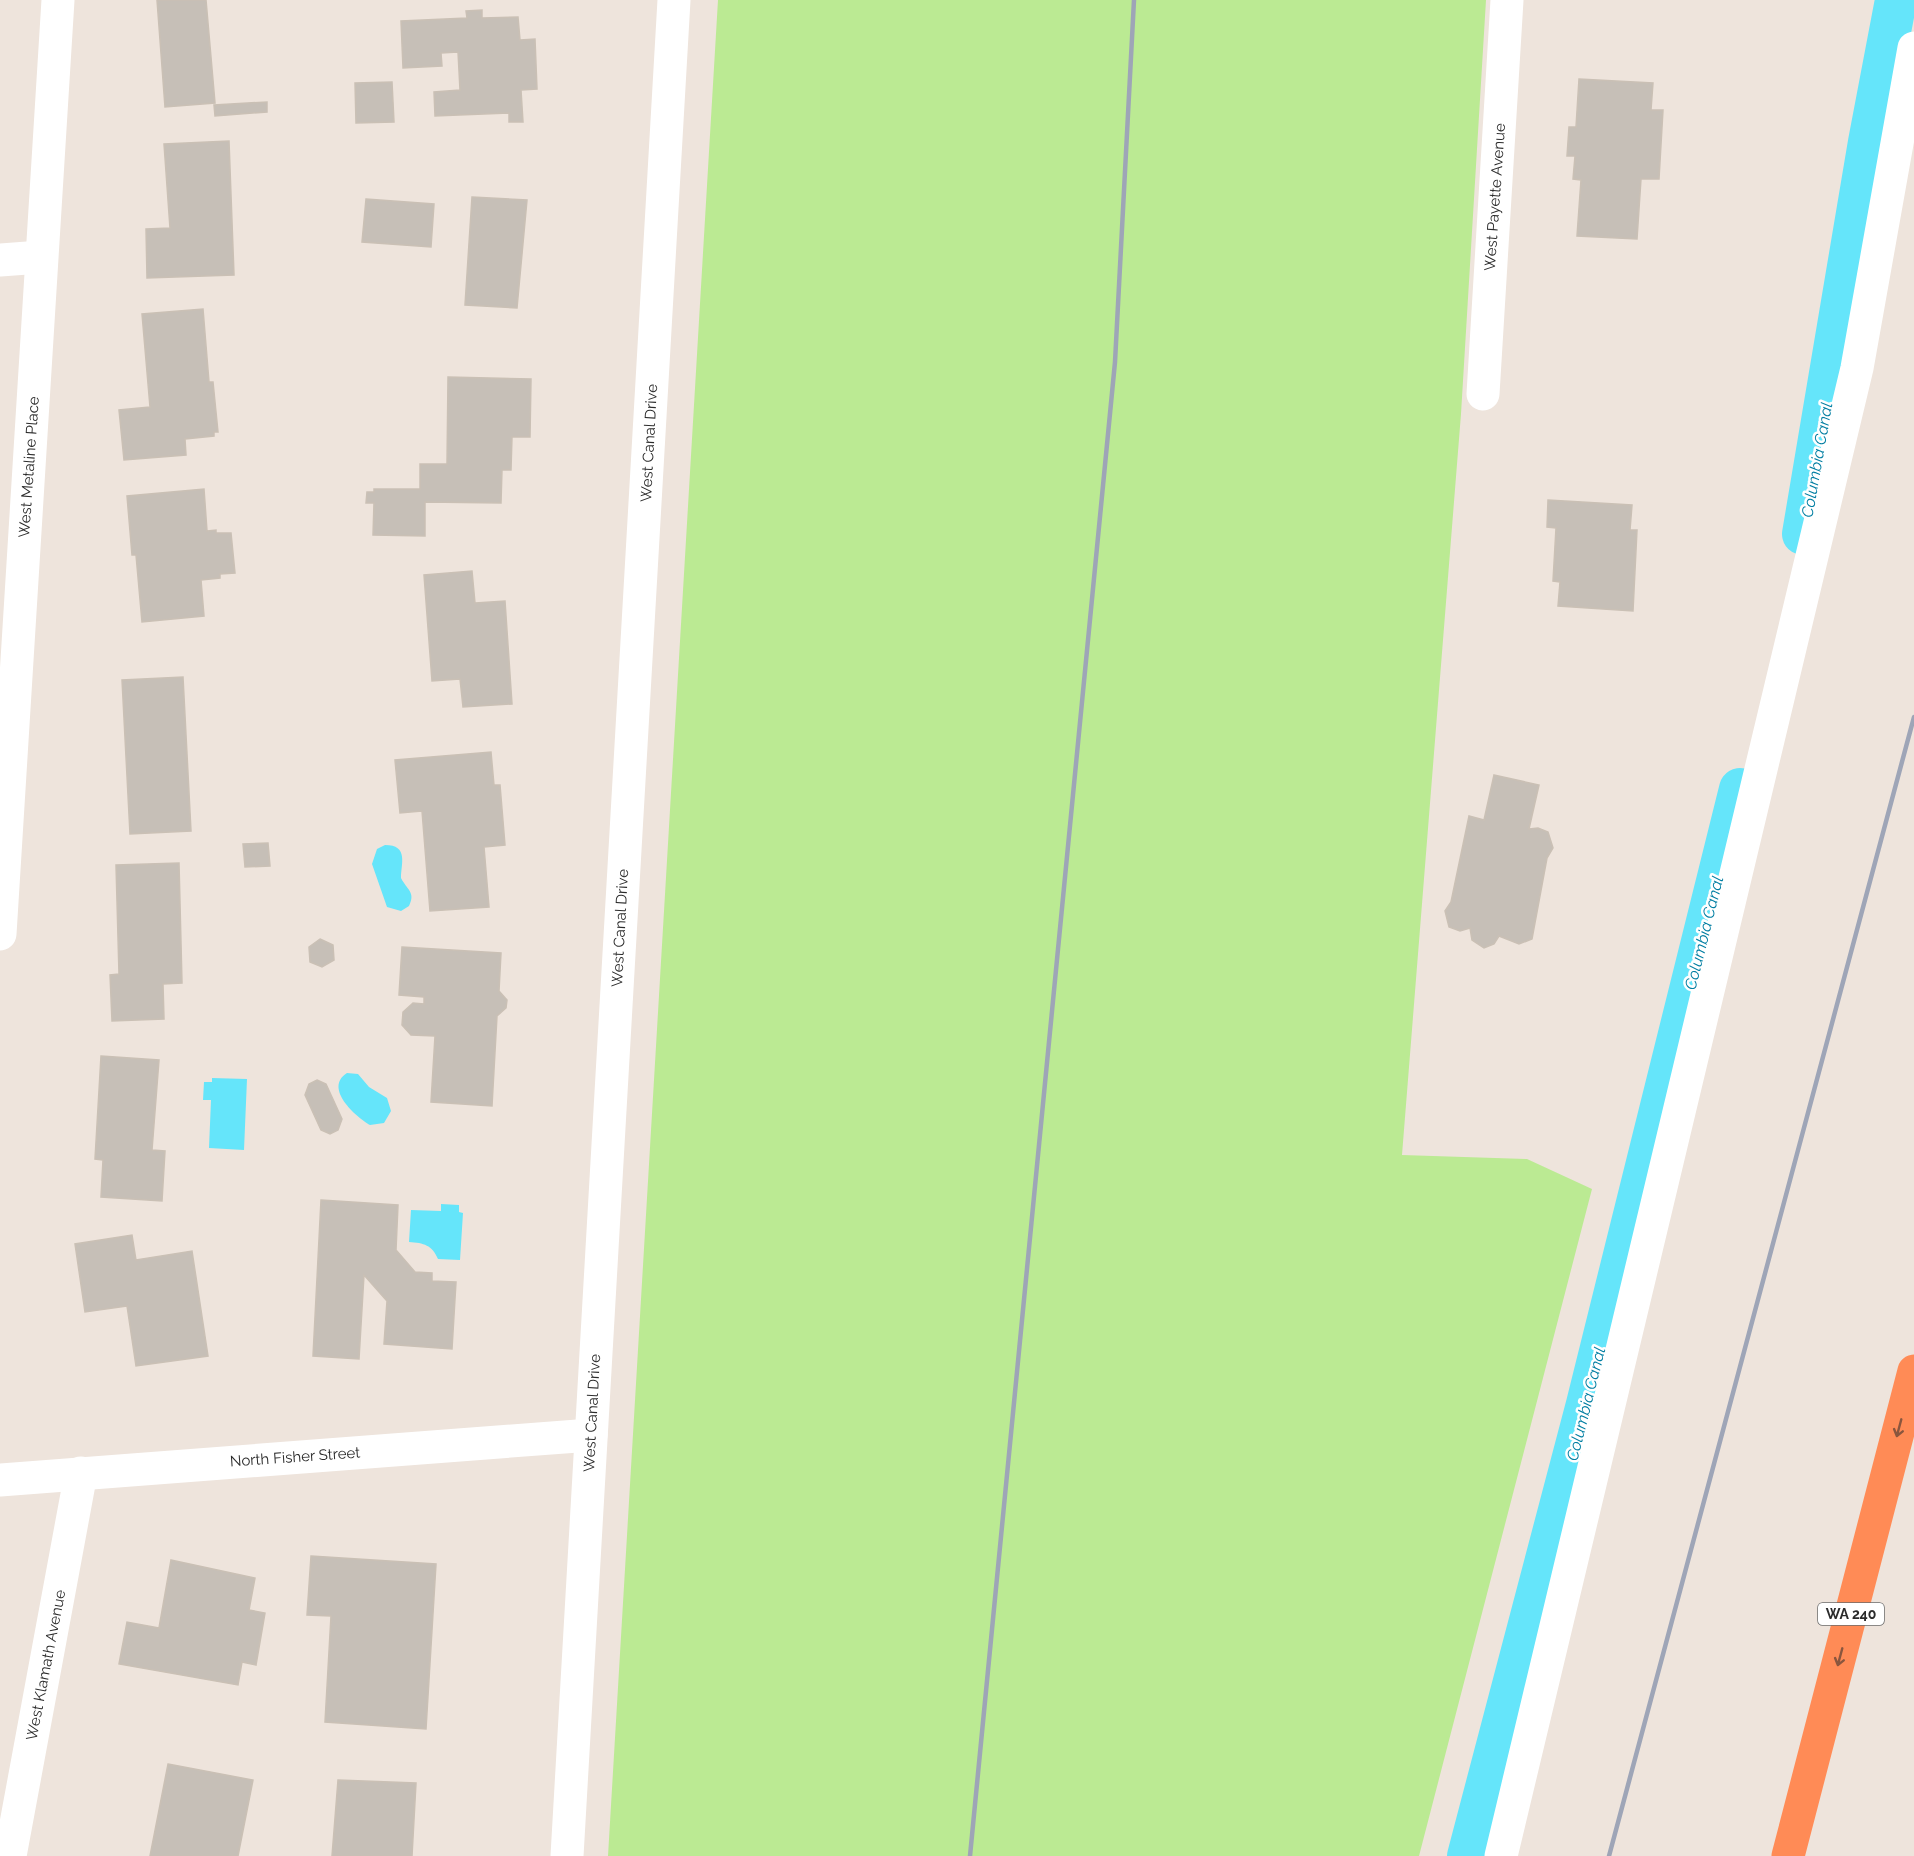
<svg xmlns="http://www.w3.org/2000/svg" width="1914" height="1856" font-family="Raleway,sans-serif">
<rect width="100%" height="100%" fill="#eee4dc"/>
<polygon fill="#bbea93" points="718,0 1486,0 1461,414 1402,1155 1527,1159 1592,1189 1419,1856 608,1856"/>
<g fill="#65e5fa">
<path d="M 385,845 C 409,845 401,864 401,878 C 407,890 416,892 409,906 L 401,911 L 387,907 L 372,864 L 377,849 Z"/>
<path d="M 347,1073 L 358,1074 L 369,1087 L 387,1098 L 391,1111 L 384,1123 L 370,1125 C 356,1117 323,1088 347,1073 Z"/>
<polygon points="212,1078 247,1079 244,1150 209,1148 211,1100 203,1100 204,1082 212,1082"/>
<path d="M 441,1204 L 459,1205 L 459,1212 L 463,1213 L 460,1260 L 438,1259 C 432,1245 424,1243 409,1242 L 411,1210 L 441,1211 Z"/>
</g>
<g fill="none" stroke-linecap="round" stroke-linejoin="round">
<g stroke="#65e5fa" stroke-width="42">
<polyline points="1803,534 1869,142 1896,0"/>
<polyline points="1468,1856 1587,1404 1740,789"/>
</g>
</g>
<g fill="#c6bfb7" stroke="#cac0b5" stroke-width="1.5">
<polygon points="157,0 206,0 215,103 165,107"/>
<polygon points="482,10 482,18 518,17 520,40 535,39 537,89 521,90 523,122 509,122 509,113 435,116 434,92 460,90 458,52 441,53 442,66 403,68 401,21 467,18 466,11"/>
<polygon points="1579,79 1653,83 1651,110 1663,110 1659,179 1641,179 1637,239 1577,236 1581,180 1573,179 1575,156 1567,156 1569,127 1576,127"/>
<polygon points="392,82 394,122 356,123 355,83"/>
<polygon points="267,102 267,112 215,116 214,105"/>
<polygon points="229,141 234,275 147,278 146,229 170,228 164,144"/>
<polygon points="472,197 527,200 517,308 465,305"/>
<polygon points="366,199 434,204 431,247 362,242"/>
<polygon points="203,309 209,382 213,382 218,432 214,432 214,436 185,439 186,455 124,460 119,410 150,407 142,314"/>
<polygon points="448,377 531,379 530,437 512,437 511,470 502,470 501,503 425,502 425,536 373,535 374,503 366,503 367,492 374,492 374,489 420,489 420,464 447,464"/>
<polygon points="204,489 207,531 216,530 216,533 231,533 235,573 220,574 220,578 201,580 204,616 142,622 136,555 132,555 127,496"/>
<polygon points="1548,500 1632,505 1630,530 1637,530 1633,611 1558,606 1560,582 1553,581 1556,528 1547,527"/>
<polygon points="472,571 475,603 505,601 512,704 463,707 460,679 432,681 424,575"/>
<polygon points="183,677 191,831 130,834 122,680"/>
<polygon points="491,752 494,785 500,785 505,845 484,847 489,907 430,911 422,811 400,813 395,760"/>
<polygon points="1494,775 1539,785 1529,829 1538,828 1548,832 1553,848 1547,858 1532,939 1519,944 1499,936 1494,944 1484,948 1472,940 1470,928 1460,931 1449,927 1445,911 1451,902 1469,816 1484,820"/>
<polygon points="268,843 270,866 245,867 243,844"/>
<polygon points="179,863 182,983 163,984 164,1019 112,1021 110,975 119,974 116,865"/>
<polygon points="320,939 333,945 334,960 322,967 310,962 309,947"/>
<polygon points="402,947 501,953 499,991 507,1000 506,1008 497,1016 492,1106 431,1102 435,1036 411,1035 402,1025 403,1012 413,1003 424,1004 424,997 399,995"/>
<polygon points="101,1056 159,1060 152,1150 165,1151 162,1201 101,1197 103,1160 95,1159"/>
<polygon points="317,1080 326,1084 342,1119 338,1130 330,1134 321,1130 305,1095 309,1084"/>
<polygon points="321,1200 398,1205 396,1250 415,1272 432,1273 432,1281 456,1282 452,1349 384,1344 387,1301 364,1275 359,1359 313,1356"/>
<polygon points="132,1235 136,1260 192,1251 208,1356 136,1366 127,1306 85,1312 75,1244"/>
<polygon points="311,1556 436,1564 426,1729 325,1722 331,1616 307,1615"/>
<polygon points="171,1560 255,1578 249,1610 265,1613 256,1665 242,1662 238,1685 119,1664 127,1622 159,1628"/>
<polygon points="168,1764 253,1780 238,1856 150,1856"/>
<polygon points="338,1780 416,1783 412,1856 332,1856"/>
</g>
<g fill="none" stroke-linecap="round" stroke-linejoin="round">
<g stroke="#fff" stroke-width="33">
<polyline points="0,260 41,257"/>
<polyline points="1483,394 1507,0"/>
<polyline points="0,934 58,0"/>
<polyline points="0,1480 591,1435"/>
<polyline points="10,1856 81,1473"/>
<polyline points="567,1856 674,0"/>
<polyline points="1501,1856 1857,368 1914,48"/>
</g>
<polyline stroke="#ff8b56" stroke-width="33" points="1788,1856 1914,1371"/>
<g stroke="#9ea5b7" stroke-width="4.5">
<polyline points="970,1856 1115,362 1134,0"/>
<polyline points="1609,1856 1914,717"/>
</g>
</g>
<defs><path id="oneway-shaft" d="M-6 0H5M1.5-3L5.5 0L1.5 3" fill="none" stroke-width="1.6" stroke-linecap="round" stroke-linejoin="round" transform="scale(1.5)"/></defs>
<g stroke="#8a563e">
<use href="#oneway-shaft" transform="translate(1899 1428) rotate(105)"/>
<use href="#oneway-shaft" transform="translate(1840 1657) rotate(105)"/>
</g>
<g text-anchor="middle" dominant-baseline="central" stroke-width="5" stroke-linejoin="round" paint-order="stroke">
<rect fill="#fff" stroke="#6b6b6b" stroke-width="1.5" x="1818" y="1603" width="66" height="22" rx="4.5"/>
<g font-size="14" font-weight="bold" fill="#2b2b2b">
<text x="1851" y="1614">WA 240</text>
</g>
<g font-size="15" fill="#2b2b2b" stroke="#fff">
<text transform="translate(1495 197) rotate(-86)">West Payette Avenue</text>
<text transform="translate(649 443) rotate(-87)">West Canal Drive</text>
<text transform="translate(29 467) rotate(-86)">West Metaline Place</text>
<text transform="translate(620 928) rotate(-87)">West Canal Drive</text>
<text transform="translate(592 1413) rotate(-87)">West Canal Drive</text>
<text transform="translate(295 1457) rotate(-4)">North Fisher Street</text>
<text transform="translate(46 1665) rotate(-79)">West Klamath Avenue</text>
</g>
<g font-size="16" font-style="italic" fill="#017ea2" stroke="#fff">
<text transform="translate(1817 460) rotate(-80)">Columbia Canal</text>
<text transform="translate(1704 933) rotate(-76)">Columbia Canal</text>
<text transform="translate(1586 1404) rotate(-76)">Columbia Canal</text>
</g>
</g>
</svg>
